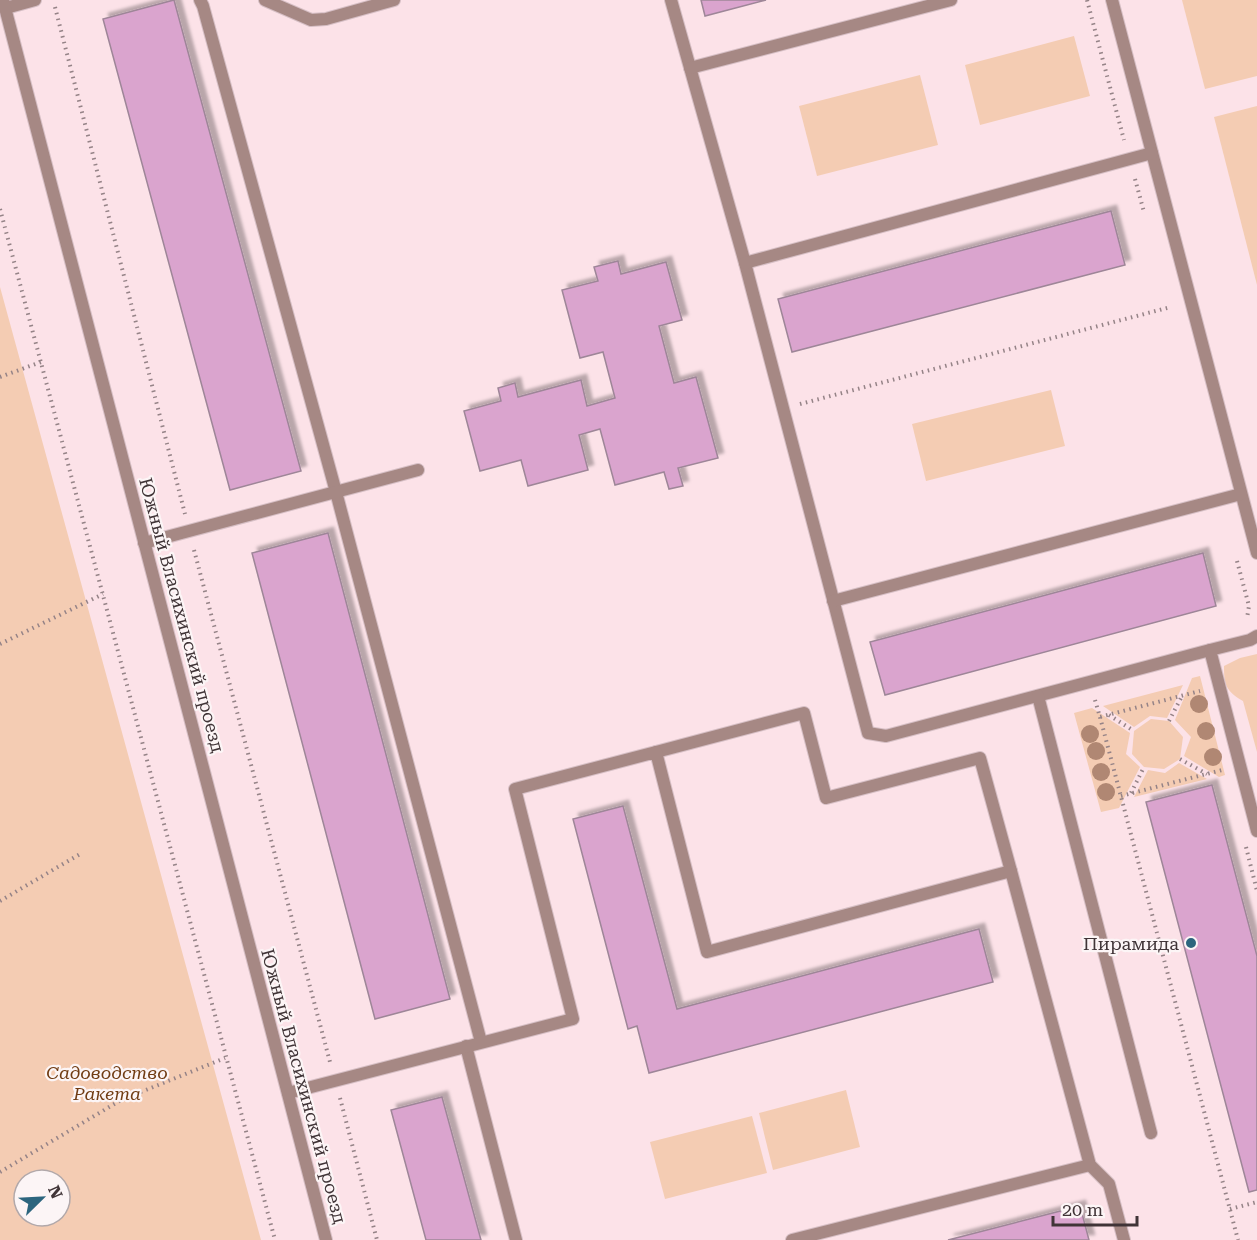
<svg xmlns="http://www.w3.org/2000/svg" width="1257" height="1240" font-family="'Roboto Serif',serif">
<defs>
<filter id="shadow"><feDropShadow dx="5.5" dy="-5.5" stdDeviation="1.5" flood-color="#0004"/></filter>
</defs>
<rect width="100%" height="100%" fill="#fce2e8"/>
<g fill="#f4ccb3" fill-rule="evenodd">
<polygon points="1182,0 1257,0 1257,76 1205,89"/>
<polygon points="1074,36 1090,96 980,125 965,65"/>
<polygon points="920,75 938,145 817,176 799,106"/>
<polygon points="1257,106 1257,285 1214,117"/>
<path d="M 0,287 L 261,1240 L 0,1240 ZM 24,1180 L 60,1180 L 60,1216 L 24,1216 Z"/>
<polygon points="1051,390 1065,446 926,481 912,424"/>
<path d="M 1257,654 L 1257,752 L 1243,701 C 1226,691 1224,685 1224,666 L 1240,658 Z"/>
<polygon points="1200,676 1225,775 1219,777 1184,756 1191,737 1175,720 1192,678"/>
<polygon points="1183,685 1167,718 1150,716 1134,727 1103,706"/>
<polygon points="1092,708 1130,733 1126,754 1140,767 1119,808 1101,812 1074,713"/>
<polygon points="1151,719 1169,721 1183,737 1180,759 1164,769 1144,767 1132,754 1134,731"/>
<polygon points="1179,763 1207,779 1134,797 1148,770 1165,773"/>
<polygon points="846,1090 860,1147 773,1170 759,1113"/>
<polygon points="752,1116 767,1173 665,1199 650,1142"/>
</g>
<g fill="#daa4ce" stroke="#9e8698" stroke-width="1.5" filter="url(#shadow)">
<polygon points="174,0 301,471 230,490 103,19"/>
<polygon points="701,0 766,0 705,16"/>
<polygon points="1111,211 1125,265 792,352 778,299"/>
<polygon points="618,261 621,274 666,262 682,320 659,326 674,383 696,377 718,458 678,468 683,486 669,489 664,472 615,485 600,429 579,435 588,470 528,486 521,460 480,471 464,411 501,401 498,388 515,383 518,397 581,380 587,406 615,398 603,352 580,358 562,290 598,281 594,267"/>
<polygon points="328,533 450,999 375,1019 252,553"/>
<polygon points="1203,553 1216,606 885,695 870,642"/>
<polygon points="1212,785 1257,956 1257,1190 1249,1192 1146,802"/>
<polygon points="623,806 677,1009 979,929 993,982 649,1073 637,1026 628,1029 573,819"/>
<polygon points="442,1097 481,1240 426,1240 391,1110"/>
<polygon points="1080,1206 1089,1240 948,1240"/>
</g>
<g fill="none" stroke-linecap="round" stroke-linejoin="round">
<g stroke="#d6bfc5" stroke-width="14">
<g id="service">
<polyline points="200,0 203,6 336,492 481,1042"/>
<polyline points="265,0 311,20 326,19 394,0"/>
<polyline points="671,0 745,263 868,733 886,736 1210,650"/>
<polyline points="1112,0 1257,553"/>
<polyline points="6,8 35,0"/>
<polyline points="690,68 951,0"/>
<polyline points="745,263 1152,153"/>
<polyline points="144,543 418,470"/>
<polyline points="833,601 1241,494"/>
<polyline points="1257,636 1250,640 1210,650 1257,831"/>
<polyline points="1038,696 1151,1133"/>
<polyline points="656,752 804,713 826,798 980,758 1011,871"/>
<polyline points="466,1046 516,1240"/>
<polyline points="288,1093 573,1019 515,789 656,752 707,952 1011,871 1090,1165 1109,1184 1124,1240"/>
<polyline points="792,1240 1090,1165"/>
</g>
</g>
<g stroke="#d6bfc5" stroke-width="14">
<polyline id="minor" points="3,0 326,1240"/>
</g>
<g stroke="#958387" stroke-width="4" stroke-dasharray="1.5 4.5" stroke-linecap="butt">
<polyline points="1087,0 1124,140"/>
<polyline points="55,7 185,514"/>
<polyline points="1135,179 1144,212"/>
<polyline points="0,209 275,1240"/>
<polyline points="0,377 41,362"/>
<polyline points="800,404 1171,307"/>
<polyline points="194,550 330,1062"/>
<polyline points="1237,561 1249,606 1247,618"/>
<polyline points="0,644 103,594"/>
<polyline points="1095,700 1100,717 1200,691"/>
<polyline points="1109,715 1134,731"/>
<polyline points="1100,717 1238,1240"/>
<polyline points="1169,721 1182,696"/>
<polyline points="1180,759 1207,774"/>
<polyline points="1131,793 1144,767"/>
<polyline points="1121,796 1222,770"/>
<polyline points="1246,847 1257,891"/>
<polyline points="0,901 80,854"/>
<polyline points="340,1098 377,1240"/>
<polyline points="0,1172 121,1100 225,1058"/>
<polyline points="1230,1209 1257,1202"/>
</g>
<use href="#service" stroke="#a68884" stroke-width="12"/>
<use href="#minor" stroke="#a68884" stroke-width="12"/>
</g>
<g fill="#b08773">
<circle cx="1199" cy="704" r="9"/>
<circle cx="1206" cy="731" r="9"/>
<circle cx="1090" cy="734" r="9"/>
<circle cx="1096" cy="751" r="9"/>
<circle cx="1213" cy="757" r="9"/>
<circle cx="1101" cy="772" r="9"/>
<circle cx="1106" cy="792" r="9"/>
</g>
<circle fill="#2c657e" stroke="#fcf5f6" stroke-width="2" cx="1191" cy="943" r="6"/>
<g text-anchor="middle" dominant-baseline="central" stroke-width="4.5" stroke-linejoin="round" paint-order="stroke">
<g font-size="18" fill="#403437" stroke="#fcf5f6">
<text transform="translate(182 615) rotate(75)">Южный Власихинский проезд</text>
<text transform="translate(304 1086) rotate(75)">Южный Власихинский проезд</text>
</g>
<g font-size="18" fill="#403437" stroke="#fcf5f6" text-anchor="end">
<text x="1179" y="943">Пирамида</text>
</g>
<g font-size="18" font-style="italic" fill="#713c13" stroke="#fcf5f6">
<text x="107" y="1072">Садоводство<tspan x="107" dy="21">Ракета</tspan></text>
</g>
</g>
<g transform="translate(42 1198) rotate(66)"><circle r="28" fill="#fcf5f6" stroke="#b1a8aa" stroke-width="1.5"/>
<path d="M0-4.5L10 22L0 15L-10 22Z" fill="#2c657e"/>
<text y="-9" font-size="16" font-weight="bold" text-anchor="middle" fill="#403437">N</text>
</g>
<path d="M1053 1216v9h84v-9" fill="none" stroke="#403437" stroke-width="3"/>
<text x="1062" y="1216" font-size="18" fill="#403437" stroke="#fcf5f6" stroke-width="4.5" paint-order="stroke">20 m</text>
</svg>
